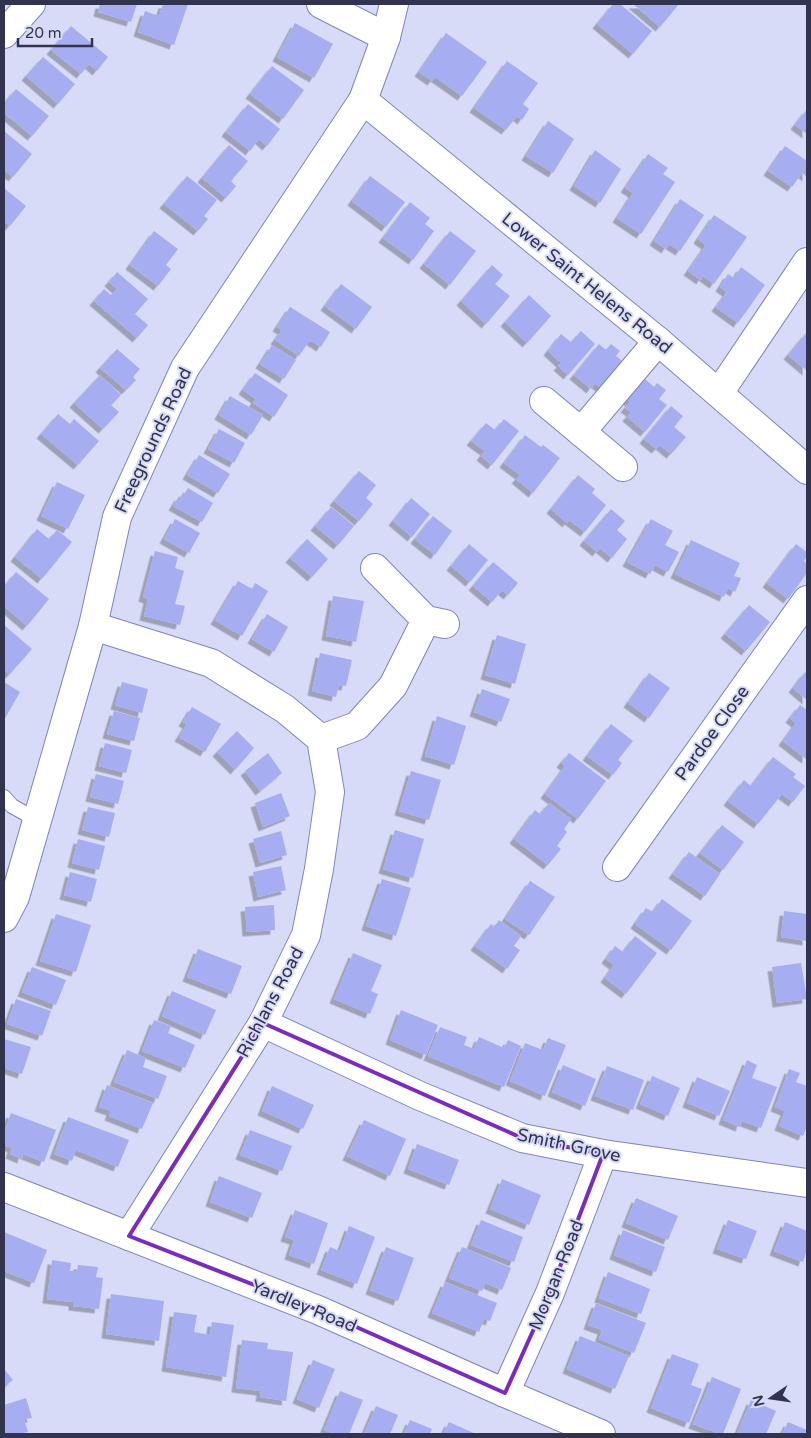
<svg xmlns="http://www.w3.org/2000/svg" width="811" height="1438" font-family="'Varela Round',sans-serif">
<defs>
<filter id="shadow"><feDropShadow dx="-4.5" dy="4.5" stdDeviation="0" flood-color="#0004"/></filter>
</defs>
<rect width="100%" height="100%" fill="#d7dbf7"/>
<g fill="#a6adf0" filter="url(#shadow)">
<polygon points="100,4 137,4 131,22 98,12"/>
<polygon points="163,4 188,4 174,45 138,32 145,11 159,16"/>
<polygon points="613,4 620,4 652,31 633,54 597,24"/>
<polygon points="633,4 679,4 660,27"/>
<polygon points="295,23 333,44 314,78 277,57"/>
<polygon points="71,26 108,57 97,71 89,64 81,74 51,50"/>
<polygon points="446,33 487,62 462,96 435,77 432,81 419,72"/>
<polygon points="43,57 75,84 58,104 26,76"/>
<polygon points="507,61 538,83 523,104 529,109 522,120 517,116 506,130 474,108"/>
<polygon points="272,66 304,90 283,119 250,94"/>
<polygon points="16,89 49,116 32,136 4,113 4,103"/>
<polygon points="248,104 280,129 267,146 259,139 250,151 226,132"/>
<polygon points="807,109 807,134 795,125"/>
<polygon points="548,121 574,139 553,173 526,156"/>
<polygon points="4,131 32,154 13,177 4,170"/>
<polygon points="229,145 248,161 231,181 236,186 226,198 202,178"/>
<polygon points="785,146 807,161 807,177 802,173 792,187 768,171"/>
<polygon points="595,150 621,169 600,203 574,186"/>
<polygon points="648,154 668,168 663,174 675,182 641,234 617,218 633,193 625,188"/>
<polygon points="187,176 217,200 204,216 208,219 198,231 164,204"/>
<polygon points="370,176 405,202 386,227 352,201"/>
<polygon points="4,188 26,206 10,226 4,221"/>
<polygon points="680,199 704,215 680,251 669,244 666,249 654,241"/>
<polygon points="410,202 430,218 425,224 434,231 413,260 383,238"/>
<polygon points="714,215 747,237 714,284 703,276 701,280 688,271 706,245 698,239"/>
<polygon points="154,231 178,249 166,265 171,269 158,286 130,265"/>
<polygon points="450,231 476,251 450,285 424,264"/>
<polygon points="492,265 503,275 495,284 510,296 486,324 461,301"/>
<polygon points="741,267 765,285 738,323 716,307 727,292 720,287 728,274 734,278"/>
<polygon points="117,272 148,299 135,314 148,325 137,338 94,301 104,289 111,295 117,289 109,282"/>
<polygon points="341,284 372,307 356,329 325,306"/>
<polygon points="529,295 551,316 527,343 505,322"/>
<polygon points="290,307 330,332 321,347 310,340 299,356 275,340 282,330 277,327"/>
<polygon points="581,331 595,344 568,375 558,366 561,363 548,351 561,334 571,342"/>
<polygon points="806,333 807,335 807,371 788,355"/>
<polygon points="599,344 606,350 611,344 620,351 616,356 626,364 604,390 595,383 591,389 574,375"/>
<polygon points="272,345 296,360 284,379 260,364"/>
<polygon points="117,349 140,369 133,377 136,380 126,390 100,368"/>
<polygon points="255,373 288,395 274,417 253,403 256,399 243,390"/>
<polygon points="100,375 121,395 111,405 119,412 103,429 74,403"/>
<polygon points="643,377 654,387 657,383 666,390 659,399 667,405 645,432 627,417 631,412 625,408 630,402 626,398"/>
<polygon points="230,396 263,415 251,435 219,415"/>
<polygon points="671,406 683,416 674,427 686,437 671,454 660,445 656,449 644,439"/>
<polygon points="58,414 70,424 74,419 99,441 78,465 41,434"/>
<polygon points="504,419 519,431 492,465 481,456 485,451 471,441 486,423 495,430"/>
<polygon points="219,429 245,443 234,463 208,449"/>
<polygon points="525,435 541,447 543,445 560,458 533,493 516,479 520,475 504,463"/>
<polygon points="199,455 230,474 218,493 187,475"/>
<polygon points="359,471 376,485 366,498 373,504 359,521 334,501"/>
<polygon points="578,475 595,489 592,493 606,505 585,532 569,520 567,523 551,509"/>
<polygon points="57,482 85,495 68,529 41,516"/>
<polygon points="188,488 213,503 202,522 173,506 179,496 182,498"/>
<polygon points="411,498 430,514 412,537 393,521"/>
<polygon points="331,507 354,526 338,545 315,526"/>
<polygon points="611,509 625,521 617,530 627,539 612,558 600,548 597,552 584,541"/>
<polygon points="433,516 452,531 435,555 415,539"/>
<polygon points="175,519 200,533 189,553 164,539"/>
<polygon points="651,519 673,531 665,545 679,552 668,572 655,565 650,574 627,562"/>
<polygon points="37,529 49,539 57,530 72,542 42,579 15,557"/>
<polygon points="307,539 328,559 312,577 290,558"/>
<polygon points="691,540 740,563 734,576 741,578 735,592 728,588 724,597 675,574"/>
<polygon points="469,544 488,560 470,582 451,566"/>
<polygon points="796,544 807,552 807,556 804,561 807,564 807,573 788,599 767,583"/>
<polygon points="155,551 178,557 175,568 184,571 175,604 185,606 180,625 144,616 148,599 143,597"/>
<polygon points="493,562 518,583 508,595 502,590 492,602 473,586"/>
<polygon points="16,572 49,599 27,626 4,606 4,587"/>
<polygon points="238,581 252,589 255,583 268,591 242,636 215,620"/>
<polygon points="333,596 364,601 356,642 326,636"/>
<polygon points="749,605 770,622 746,651 725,634"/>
<polygon points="267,614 288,627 274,652 252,639"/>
<polygon points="4,625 32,649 10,674 4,669"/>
<polygon points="497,635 526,644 515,684 485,675"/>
<polygon points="320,653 352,660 346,686 339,685 336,697 312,691"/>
<polygon points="805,672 807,674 807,700 793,688"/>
<polygon points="649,673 670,688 649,718 628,703"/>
<polygon points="4,682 20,692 4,720"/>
<polygon points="122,682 148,689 142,713 115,705"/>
<polygon points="482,689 510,699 501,722 474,712"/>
<polygon points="800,705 807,710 807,757 806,759 783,741 796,723 790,718"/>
<polygon points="192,707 221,724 205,752 179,737 187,724 183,722"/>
<polygon points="114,711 140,718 134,741 107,734"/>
<polygon points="437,716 466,726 454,765 425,756"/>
<polygon points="611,724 633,741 618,760 622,763 613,775 587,756"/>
<polygon points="237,731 254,748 235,770 217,752"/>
<polygon points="105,743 132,750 126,773 99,766"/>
<polygon points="268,753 282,773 260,791 245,771"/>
<polygon points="569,753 606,781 578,819 545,794 565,766 561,763"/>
<polygon points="773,757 796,774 793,777 805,786 793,802 782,794 758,824 728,801 744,780 751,786"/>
<polygon points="411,771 441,780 429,820 399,811"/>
<polygon points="96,774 124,781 118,804 90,797"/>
<polygon points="281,793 290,816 263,827 255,803"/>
<polygon points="549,803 571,819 564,829 567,832 557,846 561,849 548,865 514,839 535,810 540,814"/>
<polygon points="88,807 115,813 109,837 82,830"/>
<polygon points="722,825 744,842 723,870 700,853"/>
<polygon points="395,830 424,839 413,878 383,869"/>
<polygon points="281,831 287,855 260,863 253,839"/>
<polygon points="78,839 105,846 99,870 72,863"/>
<polygon points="689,852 720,874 705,896 673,874"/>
<polygon points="281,866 286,890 258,897 253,872"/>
<polygon points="70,872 97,879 91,902 64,895"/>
<polygon points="382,879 411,888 396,936 366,926"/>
<polygon points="530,881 555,897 529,935 505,919"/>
<polygon points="662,899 692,921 671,950 635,924 646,908 653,912"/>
<polygon points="274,905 275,930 247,932 245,907"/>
<polygon points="784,911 807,914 807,941 781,937"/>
<polygon points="56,914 91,925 76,972 40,961"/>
<polygon points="499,920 521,936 514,946 520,950 507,969 475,946 491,924 494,927"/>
<polygon points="635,936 657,953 626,994 605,978 614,965 606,959 615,946 623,952"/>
<polygon points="198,949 242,966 231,994 187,977"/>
<polygon points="353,953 382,965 371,991 378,994 370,1014 334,999"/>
<polygon points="801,963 807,999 777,1003 772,967"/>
<polygon points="32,967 66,980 56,1005 22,992"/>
<polygon points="172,991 216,1010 205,1035 162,1016"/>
<polygon points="16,999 51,1011 42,1036 7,1024"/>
<polygon points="401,1010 438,1025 426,1055 390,1040"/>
<polygon points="154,1020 171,1026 168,1033 195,1045 185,1068 142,1051"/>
<polygon points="440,1027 467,1037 464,1045 474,1049 479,1037 504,1048 508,1040 521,1046 504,1087 428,1056"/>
<polygon points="548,1038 566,1045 545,1096 510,1081 525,1043 543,1050"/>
<polygon points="4,1039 31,1047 22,1074 4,1068"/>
<polygon points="127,1050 146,1058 143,1067 167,1076 158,1099 114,1082"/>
<polygon points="747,1060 757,1065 752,1078 777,1087 761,1128 742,1121 740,1127 723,1120"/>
<polygon points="563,1065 596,1079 585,1106 552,1092"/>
<polygon points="607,1066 644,1080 633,1110 595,1096"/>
<polygon points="789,1069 800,1073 796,1082 807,1086 807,1126 803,1136 779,1126 785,1111 775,1107"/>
<polygon points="652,1076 680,1088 668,1116 640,1104"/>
<polygon points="697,1077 730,1091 719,1116 687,1103"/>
<polygon points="107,1085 153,1103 142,1129 109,1116 111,1111 99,1107"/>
<polygon points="272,1086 314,1105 303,1129 262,1111"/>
<polygon points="11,1113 56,1130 44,1162 23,1154 22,1159 10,1154 12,1148 4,1145 4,1133"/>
<polygon points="68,1117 129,1140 118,1167 76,1150 72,1161 54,1154"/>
<polygon points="364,1120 406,1139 390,1176 347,1156"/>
<polygon points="250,1130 292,1146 282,1171 240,1155"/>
<polygon points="417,1144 459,1160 449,1185 408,1169"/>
<polygon points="219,1176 262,1193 252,1218 210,1202"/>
<polygon points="502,1179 541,1195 529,1225 490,1209"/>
<polygon points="636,1198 678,1216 668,1240 626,1223"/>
<polygon points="295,1210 328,1223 314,1264 289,1255 294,1240 285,1237"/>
<polygon points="481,1220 523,1237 514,1262 471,1245"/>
<polygon points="728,1220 757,1231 746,1259 717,1249"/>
<polygon points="785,1222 807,1231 807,1249 803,1262 774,1251"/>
<polygon points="349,1226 375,1237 357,1284 321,1270 330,1247 340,1251"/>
<polygon points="623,1230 665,1247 656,1272 614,1255"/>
<polygon points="4,1232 47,1250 34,1283 4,1271"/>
<polygon points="386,1247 414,1258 398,1301 370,1290"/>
<polygon points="462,1247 511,1268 502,1290 485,1283 482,1291 449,1278"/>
<polygon points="52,1260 71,1263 70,1271 77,1271 78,1265 98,1267 96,1277 103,1278 99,1309 73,1306 73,1302 47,1299"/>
<polygon points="608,1272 650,1289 641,1314 599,1298"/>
<polygon points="445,1282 497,1303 490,1321 484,1319 479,1332 432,1313"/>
<polygon points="111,1294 164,1301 159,1341 106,1334"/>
<polygon points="596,1303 646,1323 634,1353 599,1339 602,1330 588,1325"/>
<polygon points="174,1312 197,1315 194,1332 210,1335 212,1322 234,1325 226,1377 166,1367"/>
<polygon points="580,1336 629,1356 615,1389 567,1369"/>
<polygon points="242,1340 268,1343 267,1349 293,1352 286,1401 260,1397 261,1391 236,1388"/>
<polygon points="672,1354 699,1364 691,1385 702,1389 689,1423 651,1408"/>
<polygon points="313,1360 335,1369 319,1408 297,1399"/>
<polygon points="4,1369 13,1380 4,1387"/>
<polygon points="712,1377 741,1389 723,1434 720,1434 693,1424"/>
<polygon points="340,1391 363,1400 349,1434 335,1434 324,1430"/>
<polygon points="26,1398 32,1418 24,1419 28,1432 18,1434 4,1434 4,1405"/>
<polygon points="751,1400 776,1411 766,1434 737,1434"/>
<polygon points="376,1406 398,1415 390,1434 364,1434"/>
<polygon points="410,1420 432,1429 430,1434 404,1434"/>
<polygon points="449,1422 476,1434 443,1434"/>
<polygon points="788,1422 807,1430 807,1434 782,1434"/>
</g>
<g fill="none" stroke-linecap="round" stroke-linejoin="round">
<g stroke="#7e84c3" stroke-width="16">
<polyline id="lane" points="4,797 12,806 37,820"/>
</g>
<g stroke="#7e84c3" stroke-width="30">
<g id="street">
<polyline points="321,4 386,37"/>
<polyline points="4,34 31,4"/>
<polyline points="363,100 658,341 807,470"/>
<polyline points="719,393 807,262"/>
<polyline points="544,401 623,467"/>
<polyline points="581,432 658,341"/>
<polyline points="375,568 426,620 445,624"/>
<polyline points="93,626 211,663 285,709 321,739 330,792 319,869 306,935 263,1023 129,1236"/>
<polyline points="321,739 357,726 393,686 426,620"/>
<polyline points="617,867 807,600"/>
<polyline points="4,918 15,897 93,626 117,517 185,368 363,100 386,37 394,4"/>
<polyline points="263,1023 420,1096 522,1138 603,1154 807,1183"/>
<polyline points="4,1187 318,1310 505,1393 601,1434"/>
<polyline points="505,1393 550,1293 603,1154"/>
</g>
</g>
<use href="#lane" stroke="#fff" stroke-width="14"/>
<use href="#street" stroke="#fff" stroke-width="28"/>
</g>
<path fill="none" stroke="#7b2cbf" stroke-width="4" stroke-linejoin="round" d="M 263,1023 L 522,1138 L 603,1154 L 550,1293 L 505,1393 L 318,1310 L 129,1236 Z"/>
<g text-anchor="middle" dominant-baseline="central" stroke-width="4" stroke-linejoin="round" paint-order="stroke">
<g font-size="18" fill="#32344f" stroke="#d7dbf7">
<text transform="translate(587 283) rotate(39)">Lower Saint Helens Road</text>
<text transform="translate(153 440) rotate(-65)">Freegrounds Road</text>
<text transform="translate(712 733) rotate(-54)">Pardoe Close</text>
<text transform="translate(270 1002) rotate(-62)">Richlans Road</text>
<text transform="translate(569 1145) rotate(12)">Smith Grove</text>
<text transform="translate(556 1275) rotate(-68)">Morgan Road</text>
<text transform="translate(304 1306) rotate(22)">Yardley Road</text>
</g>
</g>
<rect width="811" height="1438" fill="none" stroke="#32344f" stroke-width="10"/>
<g transform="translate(771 1398) rotate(257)" stroke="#d7dbf7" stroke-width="4" paint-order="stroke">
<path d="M0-4L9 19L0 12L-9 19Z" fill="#32344f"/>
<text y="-8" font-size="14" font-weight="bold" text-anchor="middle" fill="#32344f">N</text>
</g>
<path d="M18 38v8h74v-8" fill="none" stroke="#32344f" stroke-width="2.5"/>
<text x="25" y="38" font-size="15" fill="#32344f" stroke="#d7dbf7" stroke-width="4" paint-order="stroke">20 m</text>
</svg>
